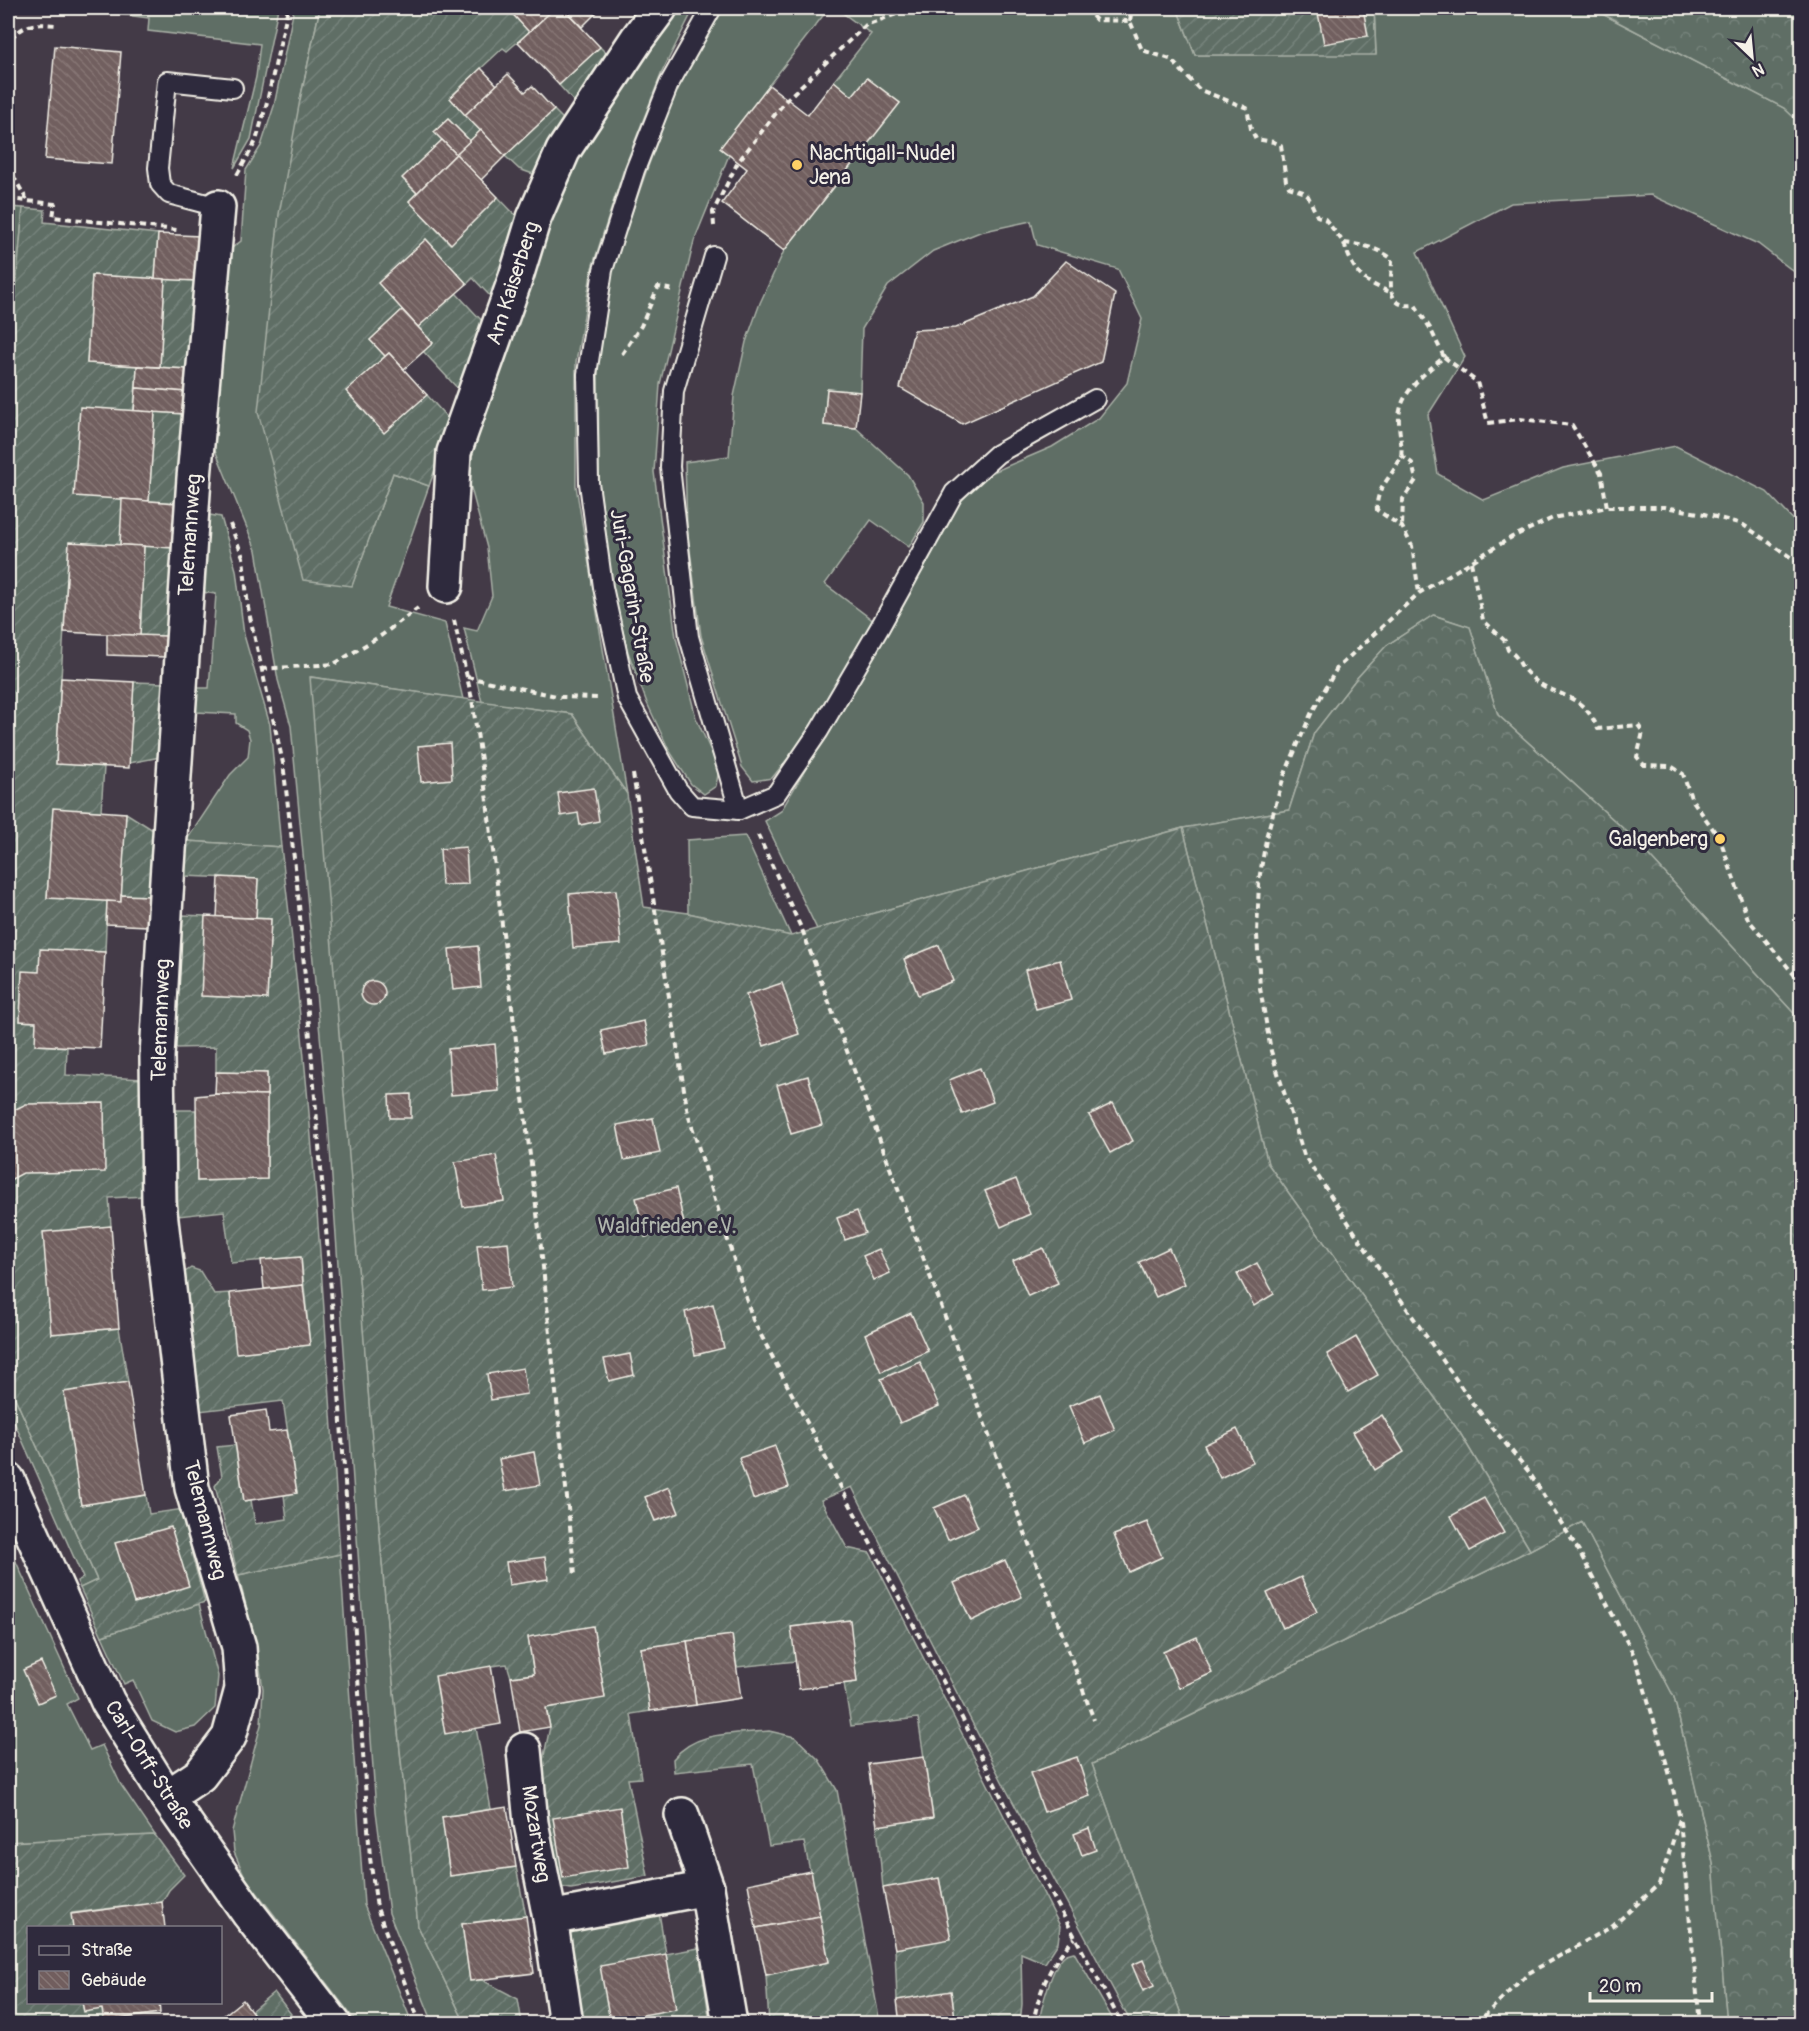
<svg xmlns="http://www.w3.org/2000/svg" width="1809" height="2031" font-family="Pangolin,sans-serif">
<defs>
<pattern id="forest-crowns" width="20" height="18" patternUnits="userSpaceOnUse" patternTransform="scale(1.5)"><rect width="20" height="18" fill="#5e6e65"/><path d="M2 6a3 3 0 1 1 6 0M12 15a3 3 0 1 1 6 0" fill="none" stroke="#76837b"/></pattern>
<pattern id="garden-furrows" width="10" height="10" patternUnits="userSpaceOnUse" patternTransform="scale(1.5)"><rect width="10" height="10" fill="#5e6e65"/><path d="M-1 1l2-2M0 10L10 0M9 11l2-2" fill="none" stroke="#76837b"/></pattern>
<pattern id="building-back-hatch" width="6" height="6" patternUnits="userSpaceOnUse" patternTransform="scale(1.5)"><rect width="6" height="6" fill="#715e5e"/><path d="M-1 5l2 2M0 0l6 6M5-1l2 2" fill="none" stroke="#867675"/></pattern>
</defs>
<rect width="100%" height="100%" fill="#433a47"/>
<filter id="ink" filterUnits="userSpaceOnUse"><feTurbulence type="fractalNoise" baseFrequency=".0167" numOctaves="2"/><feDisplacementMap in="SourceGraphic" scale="12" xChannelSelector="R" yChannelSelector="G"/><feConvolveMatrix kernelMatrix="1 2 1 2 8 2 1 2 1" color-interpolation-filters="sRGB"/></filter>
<g filter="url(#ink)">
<g fill="#5e6e65" stroke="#a9b0a6" stroke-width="1.5">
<polygon points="71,8 178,8 196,10 197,8 278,8 251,139 234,168 256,77 260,44 148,31 149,18"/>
<polygon points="294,8 320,8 300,100 352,585 393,473 429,486 386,607 445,623 463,699 311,677 387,1623 418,1926 465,2023 433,2023 389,1913 376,1811 328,1120 291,726 278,680 256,550 213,445 232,248 241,241 246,170 261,146 274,106"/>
<polygon points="676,8 694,8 662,72 624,169 592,268 576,362 576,486 627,794 572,714 482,702 464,628 477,631 492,596 487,548 462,454 564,179"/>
<polygon points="721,8 829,8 720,148 729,155 694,241 660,384 654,472 676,638 696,718 719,769 716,786 704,794 691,784 669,750 647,703 628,652 611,584 599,482 598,357 612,270 646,172 677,88"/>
<polygon points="836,8 1177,8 1195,55 1376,54 1374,8 1591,8 1784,108 1801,124 1801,277 1758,244 1651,195 1511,203 1417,252 1465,357 1428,415 1438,474 1484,500 1563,468 1676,446 1767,492 1801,528 1801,1021 1627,832 1498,715 1470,627 1434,615 1387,645 1356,679 1314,733 1289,810 1183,828 817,929 765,821 781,811 927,563 954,509 984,476 1052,447 1099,418 1127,383 1142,319 1118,269 1037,245 1031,221 980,232 933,251 888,286 862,329 860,392 827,389 824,425 856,428 908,475 924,502 924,522 909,547 871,520 825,584 875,622 813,727 772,778 753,781 742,767 701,636 687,527 685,462 729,456 734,396 746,342 760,303 784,251 900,103 867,78 852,96 834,81 871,34"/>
<polygon points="8,207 23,208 8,379"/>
<polygon points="210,515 221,517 236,570 244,635 270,725 281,847 186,841 230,775 248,757 250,739 247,730 236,723 236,714 196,712 197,688 209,688 216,594 202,592"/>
<polygon points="745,836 791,936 688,913 687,840"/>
<polygon points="8,1382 97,1580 80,1588 77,1581 83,1578 8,1408"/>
<polygon points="1582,1522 1674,1697 1713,1862 1727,2023 1131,2023 1129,2019 1182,2017 1092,1764 1530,1550"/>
<polygon points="8,1544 78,1698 67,1704 90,1750 102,1745 121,1785 155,1835 8,1842"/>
<polygon points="340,1554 364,1905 412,2023 357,2023 245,1877 234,1852 232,1831 261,1725 263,1689 256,1643 238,1575"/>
<polygon points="199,1604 218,1676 215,1708 195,1727 175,1732 152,1721 133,1680 124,1684 102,1636"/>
<path d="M 1074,1952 L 1115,2023 L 1039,2023 C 1041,2008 1052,1965 1065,1955 C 1068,1953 1071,1953 1074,1952 Z"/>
</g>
<g fill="url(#forest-crowns)" stroke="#a9b0a6" stroke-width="1.5">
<polygon points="1591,8 1801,8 1801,124 1784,108"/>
<polygon points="1433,615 1470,627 1498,715 1627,832 1801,1021 1801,2023 1727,2023 1713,1862 1674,1697 1582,1522 1530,1550 1460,1433 1268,1164 1183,828 1289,810 1314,733 1356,679 1387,645"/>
</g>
<g fill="url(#garden-furrows)" stroke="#a9b0a6" stroke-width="1.5">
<polygon points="320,8 507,8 529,32 507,51 503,48 450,97 481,130 470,141 448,119 434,132 442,140 403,179 417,193 409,201 450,244 498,197 520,220 492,298 473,278 467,284 426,239 402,310 370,340 385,356 347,391 427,395 452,423 429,486 393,473 352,586 303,580 258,412 279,214 300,100"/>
<polygon points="1177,8 1374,8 1376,55 1195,55"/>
<polygon points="600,47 611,58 578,106 559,85"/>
<polygon points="554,110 567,123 533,174 519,169 505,156"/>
<path d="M 23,208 L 45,210 L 44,222 L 158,234 L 155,279 L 92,275 L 87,363 L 137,366 C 134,426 123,485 120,545 L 69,543 L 56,763 L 104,767 L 101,811 L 53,809 L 47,897 L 107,901 L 105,952 L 39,972 L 22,972 L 20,1021 L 36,1022 L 36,1045 L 67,1047 L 66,1075 L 143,1079 L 145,1196 L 109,1198 L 111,1226 L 52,1334 L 119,1328 L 128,1382 L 64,1393 L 81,1505 L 146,1495 L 149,1514 L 184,1509 L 192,1555 L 205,1602 L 102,1636 L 80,1588 L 97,1580 L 8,1382 L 8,379 Z"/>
<polygon points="165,279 197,281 187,369 160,367"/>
<polygon points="456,293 483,322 461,392 423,351 433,343 418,327"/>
<polygon points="155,412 185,414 177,503 149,501"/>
<polygon points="144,546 175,548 166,636 140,636"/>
<polygon points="310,677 572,714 627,794 644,907 688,913 791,936 1183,828 1268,1164 1460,1433 1530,1550 1092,1764 1182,2017 1129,2019 1006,1789 852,1487 821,1500 847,1548 870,1553 1060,1926 1058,1943 1045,1963 1021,1953 1022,2004 1020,2023 956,2023 951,1991 897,2000 895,1949 950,1938 939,1878 883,1888 877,1826 933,1817 918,1718 851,1726 844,1683 857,1681 849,1620 792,1627 796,1661 737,1667 732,1635 641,1648 650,1711 631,1714 641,1778 628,1779 648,1876 571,1889 561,1887 554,1883 536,1794 550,1727 546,1708 605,1697 593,1626 528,1637 534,1674 511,1677 507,1664 491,1666 476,1728 491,1809 442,1817 450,1876 516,1867 526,1916 462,1924 470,1981 482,1980 518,1999 522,2023 465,2023 418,1926 387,1623"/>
<polygon points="134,682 164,683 160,757 129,763"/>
<polygon points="126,813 153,830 150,896 121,895"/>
<path d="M 186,841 L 281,847 C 311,1081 325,1319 340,1554 L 238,1575 L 215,1486 L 222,1476 L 217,1447 L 235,1445 L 244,1501 L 251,1500 L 255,1524 L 287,1519 L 284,1495 L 297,1492 L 283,1401 L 199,1411 L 185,1272 L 191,1268 L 200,1271 L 214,1294 L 230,1293 L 237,1353 L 310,1344 L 301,1257 L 231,1263 L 224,1211 L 178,1216 L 176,1110 L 196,1110 L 197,1181 L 267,1179 L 267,1073 L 216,1072 L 216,1047 L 175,1048 L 183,915 L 205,916 L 202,996 L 267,998 L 271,919 L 256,918 L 258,879 L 183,876 Z"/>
<path d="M 769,1731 L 795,1737 L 819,1760 L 837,1790 L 880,2023 L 769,2023 L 766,1975 L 829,1962 L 804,1842 L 769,1846 L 753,1764 L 674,1772 L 673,1759 C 696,1730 735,1734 769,1731 Z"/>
<polygon points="155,1835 184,1875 169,1890 162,1902 72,1913 73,1927 28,1928 28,2002 82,2003 84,2011 102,2009 104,2023 9,2023 8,1842"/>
<polygon points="658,1907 666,1954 699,1948 710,2023 575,2023 564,1930"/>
<polygon points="274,1992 291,2014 278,2023 261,2023 251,2011"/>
</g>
<g fill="url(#building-back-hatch)" stroke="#f4f1e8" stroke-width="1.5">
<polygon points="507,8 555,8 529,32"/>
<polygon points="555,8 563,8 600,47 559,85 518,42"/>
<polygon points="563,8 601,8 582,27"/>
<polygon points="1317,8 1363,8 1368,36 1324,44"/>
<polygon points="55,46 121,52 112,164 45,159"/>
<polygon points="481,68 497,85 465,115 450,98"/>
<polygon points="508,74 525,92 532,86 554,110 505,156 465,115"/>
<polygon points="867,78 900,103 784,251 722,203 747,169 720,148 769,85 808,115 834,81 852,96"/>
<polygon points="448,119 470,141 456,154 434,132"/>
<polygon points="481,130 505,156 481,180 456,154"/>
<polygon points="442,140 456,154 417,193 402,178"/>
<polygon points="456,154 498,197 451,244 409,201"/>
<polygon points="158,234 200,236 197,281 155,279"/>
<polygon points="426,239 467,284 418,327 378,283"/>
<polygon points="1066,261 1115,294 1101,362 962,424 900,388 914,330 956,328 1033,296"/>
<polygon points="92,275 165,279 160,367 87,363"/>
<polygon points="402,310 433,343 404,369 389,353 385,356 370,340"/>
<polygon points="389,353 427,395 384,433 346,391"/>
<polygon points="137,366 187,369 186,392 136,388"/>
<polygon points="136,388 186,392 185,414 134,411"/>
<polygon points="827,389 860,392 856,428 824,425"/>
<polygon points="80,407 155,412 149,501 74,496"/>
<polygon points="122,499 177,503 175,548 120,545"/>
<polygon points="69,542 144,546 140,636 64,632"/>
<polygon points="107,634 166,636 165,657 107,655"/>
<polygon points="61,678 134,682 129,768 56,764"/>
<polygon points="450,743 452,779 421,782 418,746"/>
<polygon points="594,788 599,821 580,825 578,813 561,816 558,793"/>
<polygon points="53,808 126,813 121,902 47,898"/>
<polygon points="466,847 468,884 442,885 440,849"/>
<polygon points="219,877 258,879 256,918 217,917"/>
<polygon points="616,890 621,944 573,948 569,894"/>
<polygon points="121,895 150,896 147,926 106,924 107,901 121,902"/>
<polygon points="205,916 271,919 267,999 201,996"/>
<polygon points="939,945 953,981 918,995 904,959"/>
<polygon points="478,946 481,987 453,990 449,949"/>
<polygon points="40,949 105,952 100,1048 35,1045 36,1022 20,1021 22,971 39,972"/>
<polygon points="1060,960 1071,1000 1036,1009 1025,970"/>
<circle cx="373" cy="993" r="12"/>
<polygon points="782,983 799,1034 764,1046 746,995"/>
<polygon points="644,1021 649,1045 606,1054 601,1030"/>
<polygon points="495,1044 499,1091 451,1095 448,1049"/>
<polygon points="980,1068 993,1102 962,1114 949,1080"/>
<polygon points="216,1072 267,1073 267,1095 215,1094"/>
<polygon points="808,1076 822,1125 791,1134 777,1085"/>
<polygon points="215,1094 267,1095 267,1179 197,1181 196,1096"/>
<polygon points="411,1094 411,1118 390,1118 389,1095"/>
<polygon points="104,1103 105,1172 23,1173 8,1181 8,1113 26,1104"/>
<polygon points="1113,1103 1133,1141 1110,1153 1089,1115"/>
<polygon points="653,1118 660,1153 624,1160 617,1125"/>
<polygon points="496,1155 504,1201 463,1207 455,1162"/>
<polygon points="1016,1179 1030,1214 1001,1227 985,1191"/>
<polygon points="676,1188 685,1228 645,1237 636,1198"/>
<polygon points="857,1211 865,1233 845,1240 837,1218"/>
<polygon points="111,1226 119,1328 51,1334 43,1232"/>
<polygon points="508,1242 512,1287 482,1290 477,1245"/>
<polygon points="1043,1248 1058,1283 1028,1296 1013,1261"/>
<polygon points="1169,1248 1185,1284 1156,1297 1139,1262"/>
<polygon points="879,1249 890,1273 874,1280 863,1256"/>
<polygon points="301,1257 303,1285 264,1289 261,1260"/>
<polygon points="1257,1263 1274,1294 1254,1306 1237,1274"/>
<polygon points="303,1285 310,1345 236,1353 230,1293"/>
<polygon points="713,1304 724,1348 695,1355 685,1312"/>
<polygon points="911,1313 928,1351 881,1372 865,1334"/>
<polygon points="1356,1337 1378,1375 1348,1392 1327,1354"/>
<polygon points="630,1354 634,1375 609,1381 604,1359"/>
<polygon points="920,1362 939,1406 900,1423 881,1379"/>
<polygon points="523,1368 527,1394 491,1400 487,1374"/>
<polygon points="128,1382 146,1495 81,1505 64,1392"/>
<polygon points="1100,1394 1115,1430 1085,1443 1069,1406"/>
<polygon points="266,1410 269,1432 287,1430 297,1493 244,1501 231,1415"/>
<polygon points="1382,1415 1404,1452 1375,1470 1353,1432"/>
<polygon points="1237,1429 1253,1462 1220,1478 1204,1445"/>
<polygon points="775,1446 789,1487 753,1499 739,1458"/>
<polygon points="534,1452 540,1485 505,1491 499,1459"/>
<polygon points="669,1487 679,1513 655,1521 645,1497"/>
<polygon points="964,1495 978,1527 948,1540 934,1508"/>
<polygon points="1484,1498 1504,1533 1470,1551 1451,1516"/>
<polygon points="1147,1522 1162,1557 1129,1572 1114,1535"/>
<polygon points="171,1527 189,1586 134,1603 115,1543"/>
<polygon points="545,1557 548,1579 509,1585 506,1562"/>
<polygon points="1005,1560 1022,1597 971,1621 954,1583"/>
<polygon points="1301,1577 1317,1612 1283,1628 1267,1593"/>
<polygon points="850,1620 857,1682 799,1689 791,1627"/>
<polygon points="593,1626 605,1698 546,1708 550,1727 520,1732 511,1677 534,1674 528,1637"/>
<polygon points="732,1635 741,1698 696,1705 687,1641"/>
<polygon points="1197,1637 1212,1673 1179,1688 1163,1652"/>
<polygon points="687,1641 696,1705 650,1711 641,1648"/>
<polygon points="41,1662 56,1695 38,1703 23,1670"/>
<polygon points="491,1666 501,1724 445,1734 435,1676"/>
<polygon points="924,1757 933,1818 877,1826 868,1764"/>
<polygon points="1077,1757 1090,1796 1044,1812 1030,1773"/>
<polygon points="507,1807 516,1867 450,1876 442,1817"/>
<polygon points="620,1807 629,1867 563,1878 553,1818"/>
<polygon points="1089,1828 1096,1850 1082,1855 1074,1834"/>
<polygon points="811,1871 820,1916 756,1928 748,1884"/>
<polygon points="939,1878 951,1939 895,1949 883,1888"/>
<polygon points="162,1902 165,1928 73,1928 71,1914"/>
<polygon points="526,1916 534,1973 470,1981 462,1924"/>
<polygon points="820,1916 829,1962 766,1975 756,1928"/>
<polygon points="666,1954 676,2009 610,2021 600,1966"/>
<polygon points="1143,1960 1154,1986 1143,1991 1132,1965"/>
<polygon points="951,1991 956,2024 900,2024 897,2000"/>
<polygon points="243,2000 261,2024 213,2024"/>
<polygon points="82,2002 159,2002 160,2013 104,2021 102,2009 84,2012"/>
</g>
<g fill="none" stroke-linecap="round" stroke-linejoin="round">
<g stroke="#f4f1e8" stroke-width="22">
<g id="service">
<polyline points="712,8 669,84 635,170 603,270 587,374 589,483 603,587 627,698 678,790 692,806 739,810 776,794 819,731 880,627 954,493 997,454 1095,399"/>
<polyline points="218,207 169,194 160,184 158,168 167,81 233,88"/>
<polyline points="714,256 674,391 670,467 689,637 739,810"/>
</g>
</g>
<g stroke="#f4f1e8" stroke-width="38">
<g id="minor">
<polyline points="446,586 454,452 516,277 534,218 563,151 637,39 660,8"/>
<polyline points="8,1480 108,1702 167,1797 249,1914 334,2024"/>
<polyline points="524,1750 531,1823 550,1918 707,1888"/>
<polyline points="167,1797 200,1775 229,1737 242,1689 239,1647 192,1488 159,1203 157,1057 166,895 194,478 218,207"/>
<polyline points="682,1815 707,1888 730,2024"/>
<polyline points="550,1918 566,2024"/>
</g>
</g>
<g stroke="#f4f1e8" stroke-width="4" stroke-dasharray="6 4.5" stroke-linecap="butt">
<path d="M 1085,8 L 1096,20 L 1130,21 L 1142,50 L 1170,59 L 1200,90 L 1247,108 L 1251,129 L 1256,139 L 1274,142 L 1281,145 L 1286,181 L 1289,187 L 1303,192 L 1308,196 L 1317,216 L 1325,219 L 1344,243 C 1363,245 1377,247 1392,259 C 1392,280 1383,309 1415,305 L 1430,328 L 1444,357 C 1424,374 1397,394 1399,423 C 1399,433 1403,447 1401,456 C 1394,476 1375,487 1377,510 L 1402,527 L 1412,546 L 1419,593"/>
<polyline points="1130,21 1132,8"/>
<path d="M 8,70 L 12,37 C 28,22 36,24 57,25"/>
<polyline points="8,167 27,200"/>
<polyline points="237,175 256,141 266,106 288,8"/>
<polyline points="8,199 55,204 53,217 177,230"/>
<polyline points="714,226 713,212 738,162 787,99 866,25 913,8"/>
<path d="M 1344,243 C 1354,273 1361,281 1390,292"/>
<polyline points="622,354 641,326 658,287 674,290"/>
<polyline points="1444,357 1477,382 1488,423 1520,419 1572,425 1601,473 1607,507"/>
<polyline points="1401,455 1412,463 1416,480 1403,499 1402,527"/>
<polyline points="230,524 243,557 248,608 283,763 298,893 337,1362 370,1858 377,1908 420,2024"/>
<path d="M 1471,562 L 1483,620 L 1505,641 L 1508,650 C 1521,659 1517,662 1526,672 C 1551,700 1580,687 1598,729 L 1638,725 L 1643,732 L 1637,757 L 1644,765 L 1671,766 L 1683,774 L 1691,798 L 1720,839 L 1748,919 L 1802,984"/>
<polyline points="454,620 472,699 487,801 540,1238 575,1575"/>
<polyline points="262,669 334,664 382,635 418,608"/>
<polyline points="467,677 561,697 597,698"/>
<polyline points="633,774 688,1114 753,1320 953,1700 1028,1850 1122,2024"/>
<polyline points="758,835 803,932 1094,1720"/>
<polyline points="1680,1821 1700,2024"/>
<path d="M 1033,2024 C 1039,1990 1051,1961 1075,1938"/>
<polyline points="1476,2024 1527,1974 1613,1926 1659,1884 1680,1819 1669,1772 1636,1659 1579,1551 1529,1472 1473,1404 1363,1245 1304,1155 1271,1051 1260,988 1257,934 1259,880 1267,834 1284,776 1311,714 1337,668 1419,593 1512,537 1553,518 1607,507 1665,507 1704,514 1742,524 1802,565"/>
</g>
<use href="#service" stroke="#2f2a3d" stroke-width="18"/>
<use href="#minor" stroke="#2f2a3d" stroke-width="33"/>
</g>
</g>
<g fill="#ffd166" stroke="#2f2a3d" stroke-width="2">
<circle cx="797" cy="165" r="6"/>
<circle cx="1720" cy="839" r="6"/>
</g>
<g text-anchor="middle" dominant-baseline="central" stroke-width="6" stroke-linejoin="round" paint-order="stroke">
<g font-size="21" fill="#f4f1e8" stroke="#2f2a3d" text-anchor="start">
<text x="809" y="153">Nachtigall-Nudel<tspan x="809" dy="24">Jena</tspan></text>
<text x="1708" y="839" text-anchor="end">Galgenberg</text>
</g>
<g font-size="21" fill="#f4f1e8" stroke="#2f2a3d">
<text transform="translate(513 283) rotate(-72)">Am Kaiserberg</text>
<text transform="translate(190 535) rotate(-86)">Telemannweg</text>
<text transform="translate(632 596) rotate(80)">Juri-Gagarin-Straße</text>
<text transform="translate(161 1020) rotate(-88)">Telemannweg</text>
<text transform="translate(205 1520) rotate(76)">Telemannweg</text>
<text transform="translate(149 1765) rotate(58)">Carl-Orff-Straße</text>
<text transform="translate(536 1834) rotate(81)">Mozartweg</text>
</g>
<g font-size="21" fill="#b0b6ad" stroke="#2f2a3d">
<text x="667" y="1226">Waldfrieden e.V.</text>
</g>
</g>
<rect width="1809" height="2031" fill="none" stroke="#2f2a3d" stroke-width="30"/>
<rect x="15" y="15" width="1779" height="2001" fill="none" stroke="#f4f1e8" stroke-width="2" filter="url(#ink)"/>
<rect x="27" y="1926" width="195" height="78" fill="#2f2a3d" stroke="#7e7a81" stroke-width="1.5"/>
<rect x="39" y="1946" width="30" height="9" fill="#2f2a3d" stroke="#7e7a81" stroke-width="1.5"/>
<text x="81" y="1956" font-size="18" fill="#f4f1e8">Straße</text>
<rect x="39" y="1971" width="30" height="18" fill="url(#building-back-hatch)" stroke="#7e7a81" stroke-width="1.5"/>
<text x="81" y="1986" font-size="18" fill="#f4f1e8">Gebäude</text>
<g transform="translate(1752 57) rotate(154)" stroke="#2f2a3d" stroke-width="4.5" paint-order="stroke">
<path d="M0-4.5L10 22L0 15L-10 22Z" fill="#f4f1e8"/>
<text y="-9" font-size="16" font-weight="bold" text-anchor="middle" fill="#f4f1e8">N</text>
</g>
<path d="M1590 1992v9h122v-9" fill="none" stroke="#f4f1e8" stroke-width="3"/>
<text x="1599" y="1992" font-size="18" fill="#f4f1e8" stroke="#2f2a3d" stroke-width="4.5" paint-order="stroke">20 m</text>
</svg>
